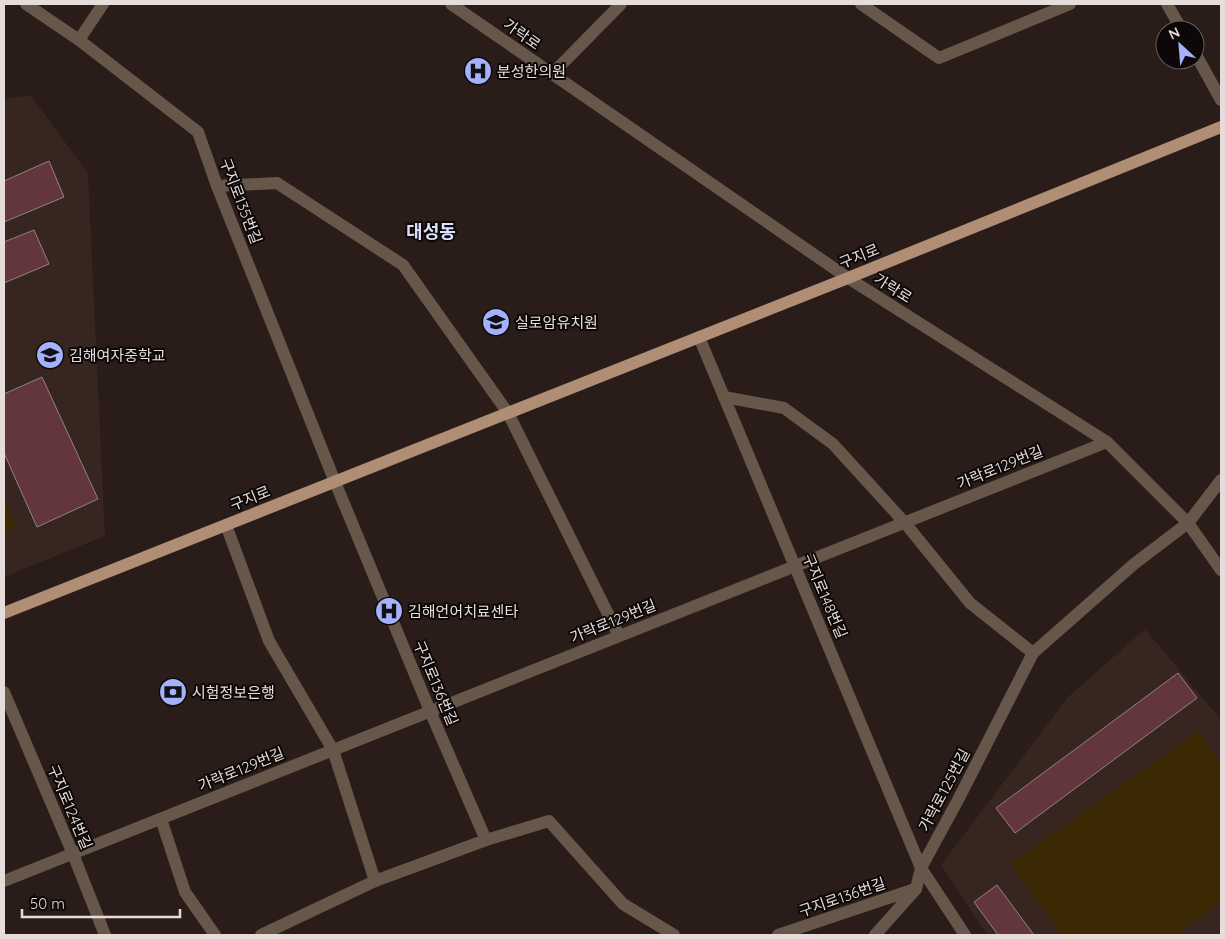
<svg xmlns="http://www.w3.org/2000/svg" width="1225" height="939" font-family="Quicksand,'Noto Sans KR',sans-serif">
<rect width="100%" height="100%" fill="#291c19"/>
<g fill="#372520">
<polygon points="30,95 88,173 105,536 4,577 4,99"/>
<polygon points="1145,629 1221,720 1221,935 987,935 941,865 1067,698"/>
</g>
<g fill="#3b2903">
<polygon points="4,497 16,527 4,532"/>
<polygon points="1198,731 1221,763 1221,902 1175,935 1061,935 1011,863"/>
</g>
<g fill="#62363c" stroke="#938284">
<polygon points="49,161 64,197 4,222 4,181"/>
<polygon points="34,230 49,264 4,283 4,242"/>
<polygon points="42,377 98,499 37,527 4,453 4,394"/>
<polygon points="1178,673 1197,698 1015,833 996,808"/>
<polygon points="997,885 1034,935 998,935 974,902"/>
</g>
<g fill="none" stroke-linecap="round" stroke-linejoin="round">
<g stroke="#67574b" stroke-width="12">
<polyline points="26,4 79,40 198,132 217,186 335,482 430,711 486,840 549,821 623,904 674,935"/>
<polyline points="451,4 848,278 1107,442 1188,523 1221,570"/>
<polyline points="861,4 939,58 1070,4"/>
<polyline points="1167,4 1182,30"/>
<polyline points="79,40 103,4"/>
<polyline points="1195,53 1221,100"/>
<polyline points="552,74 621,4"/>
<polyline points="217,186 277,183 403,265 508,413 619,636"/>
<polyline points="699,337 921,868 965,935"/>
<polyline points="724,397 784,408 833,444 905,523 970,603 1033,653"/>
<polyline points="226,525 269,641 333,750 375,881"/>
<polyline points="4,692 73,854 105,935"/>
<polyline points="161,819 185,892 215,935"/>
<polyline points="4,881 1107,442"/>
<polyline points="261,935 375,881 486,840"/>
<polyline points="778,935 915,889"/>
<polyline points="875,935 916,889 921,868 958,800 1033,653 1134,564 1188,523 1221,480"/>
</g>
<polyline stroke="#af8e75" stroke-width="12" points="4,613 848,278 1221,127"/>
</g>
<defs>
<g id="hospital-disc" transform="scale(1.4375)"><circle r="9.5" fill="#a5b1fc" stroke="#0d0807"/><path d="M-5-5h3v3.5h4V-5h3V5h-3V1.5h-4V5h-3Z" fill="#111"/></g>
<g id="school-disc" transform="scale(1.4375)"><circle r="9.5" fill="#a5b1fc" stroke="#0d0807"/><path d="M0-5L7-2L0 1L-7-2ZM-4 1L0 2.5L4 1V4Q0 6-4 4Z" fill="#111"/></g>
<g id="bank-disc" transform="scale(1.4375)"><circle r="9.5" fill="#a5b1fc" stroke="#0d0807"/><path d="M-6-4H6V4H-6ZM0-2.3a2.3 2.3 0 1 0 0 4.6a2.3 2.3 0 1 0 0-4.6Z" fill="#111"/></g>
</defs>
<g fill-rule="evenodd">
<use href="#hospital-disc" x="478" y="71"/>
<use href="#school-disc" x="496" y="322"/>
<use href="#school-disc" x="50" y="355"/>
<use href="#hospital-disc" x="389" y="611"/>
<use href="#bank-disc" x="173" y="692"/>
</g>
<g text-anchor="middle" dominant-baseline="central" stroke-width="4" stroke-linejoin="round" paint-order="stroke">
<g font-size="15" fill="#e6dddb" stroke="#0d0807">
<text transform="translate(522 34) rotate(35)">가락로</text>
<text transform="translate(241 201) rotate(69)">구지로135번길</text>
<text transform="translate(859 256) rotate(-22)">구지로</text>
<text transform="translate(893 288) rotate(32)">가락로</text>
<text transform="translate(1000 467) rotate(-22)">가락로129번길</text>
<text transform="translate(250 498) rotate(-22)">구지로</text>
<text transform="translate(825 596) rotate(67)">구지로148번길</text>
<text transform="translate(613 621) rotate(-22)">가락로129번길</text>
<text transform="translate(436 683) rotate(67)">구지로136번길</text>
<text transform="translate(241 769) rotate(-22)">가락로129번길</text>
<text transform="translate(944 790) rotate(-62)">가락로125번길</text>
<text transform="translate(70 807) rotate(67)">구지로124번길</text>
<text transform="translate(842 897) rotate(-19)">구지로136번길</text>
</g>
<g font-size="15" fill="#e6dddb" stroke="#0d0807" text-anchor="start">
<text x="497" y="71">분성한의원</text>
<text x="515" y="322">실로암유치원</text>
<text x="69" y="355">김해여자중학교</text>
<text x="408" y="611">김해언어치료센타</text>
<text x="192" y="692">시험정보은행</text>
</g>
<g font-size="18" font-weight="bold" fill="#dae0fd" stroke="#0d0807">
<text x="431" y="231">대성동</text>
</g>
</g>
<rect width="1225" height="939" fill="none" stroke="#e6dddb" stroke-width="10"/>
<g transform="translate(1180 45) rotate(334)"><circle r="24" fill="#0d0807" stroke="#645d5c"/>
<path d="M0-4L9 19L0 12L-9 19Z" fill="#a5b1fc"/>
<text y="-8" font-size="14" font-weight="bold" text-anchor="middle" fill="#e6dddb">N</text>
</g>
<path d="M22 909v8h158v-8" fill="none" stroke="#e6dddb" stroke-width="2.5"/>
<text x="30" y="909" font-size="15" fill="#e6dddb" stroke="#0d0807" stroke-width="4" paint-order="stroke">50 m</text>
</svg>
